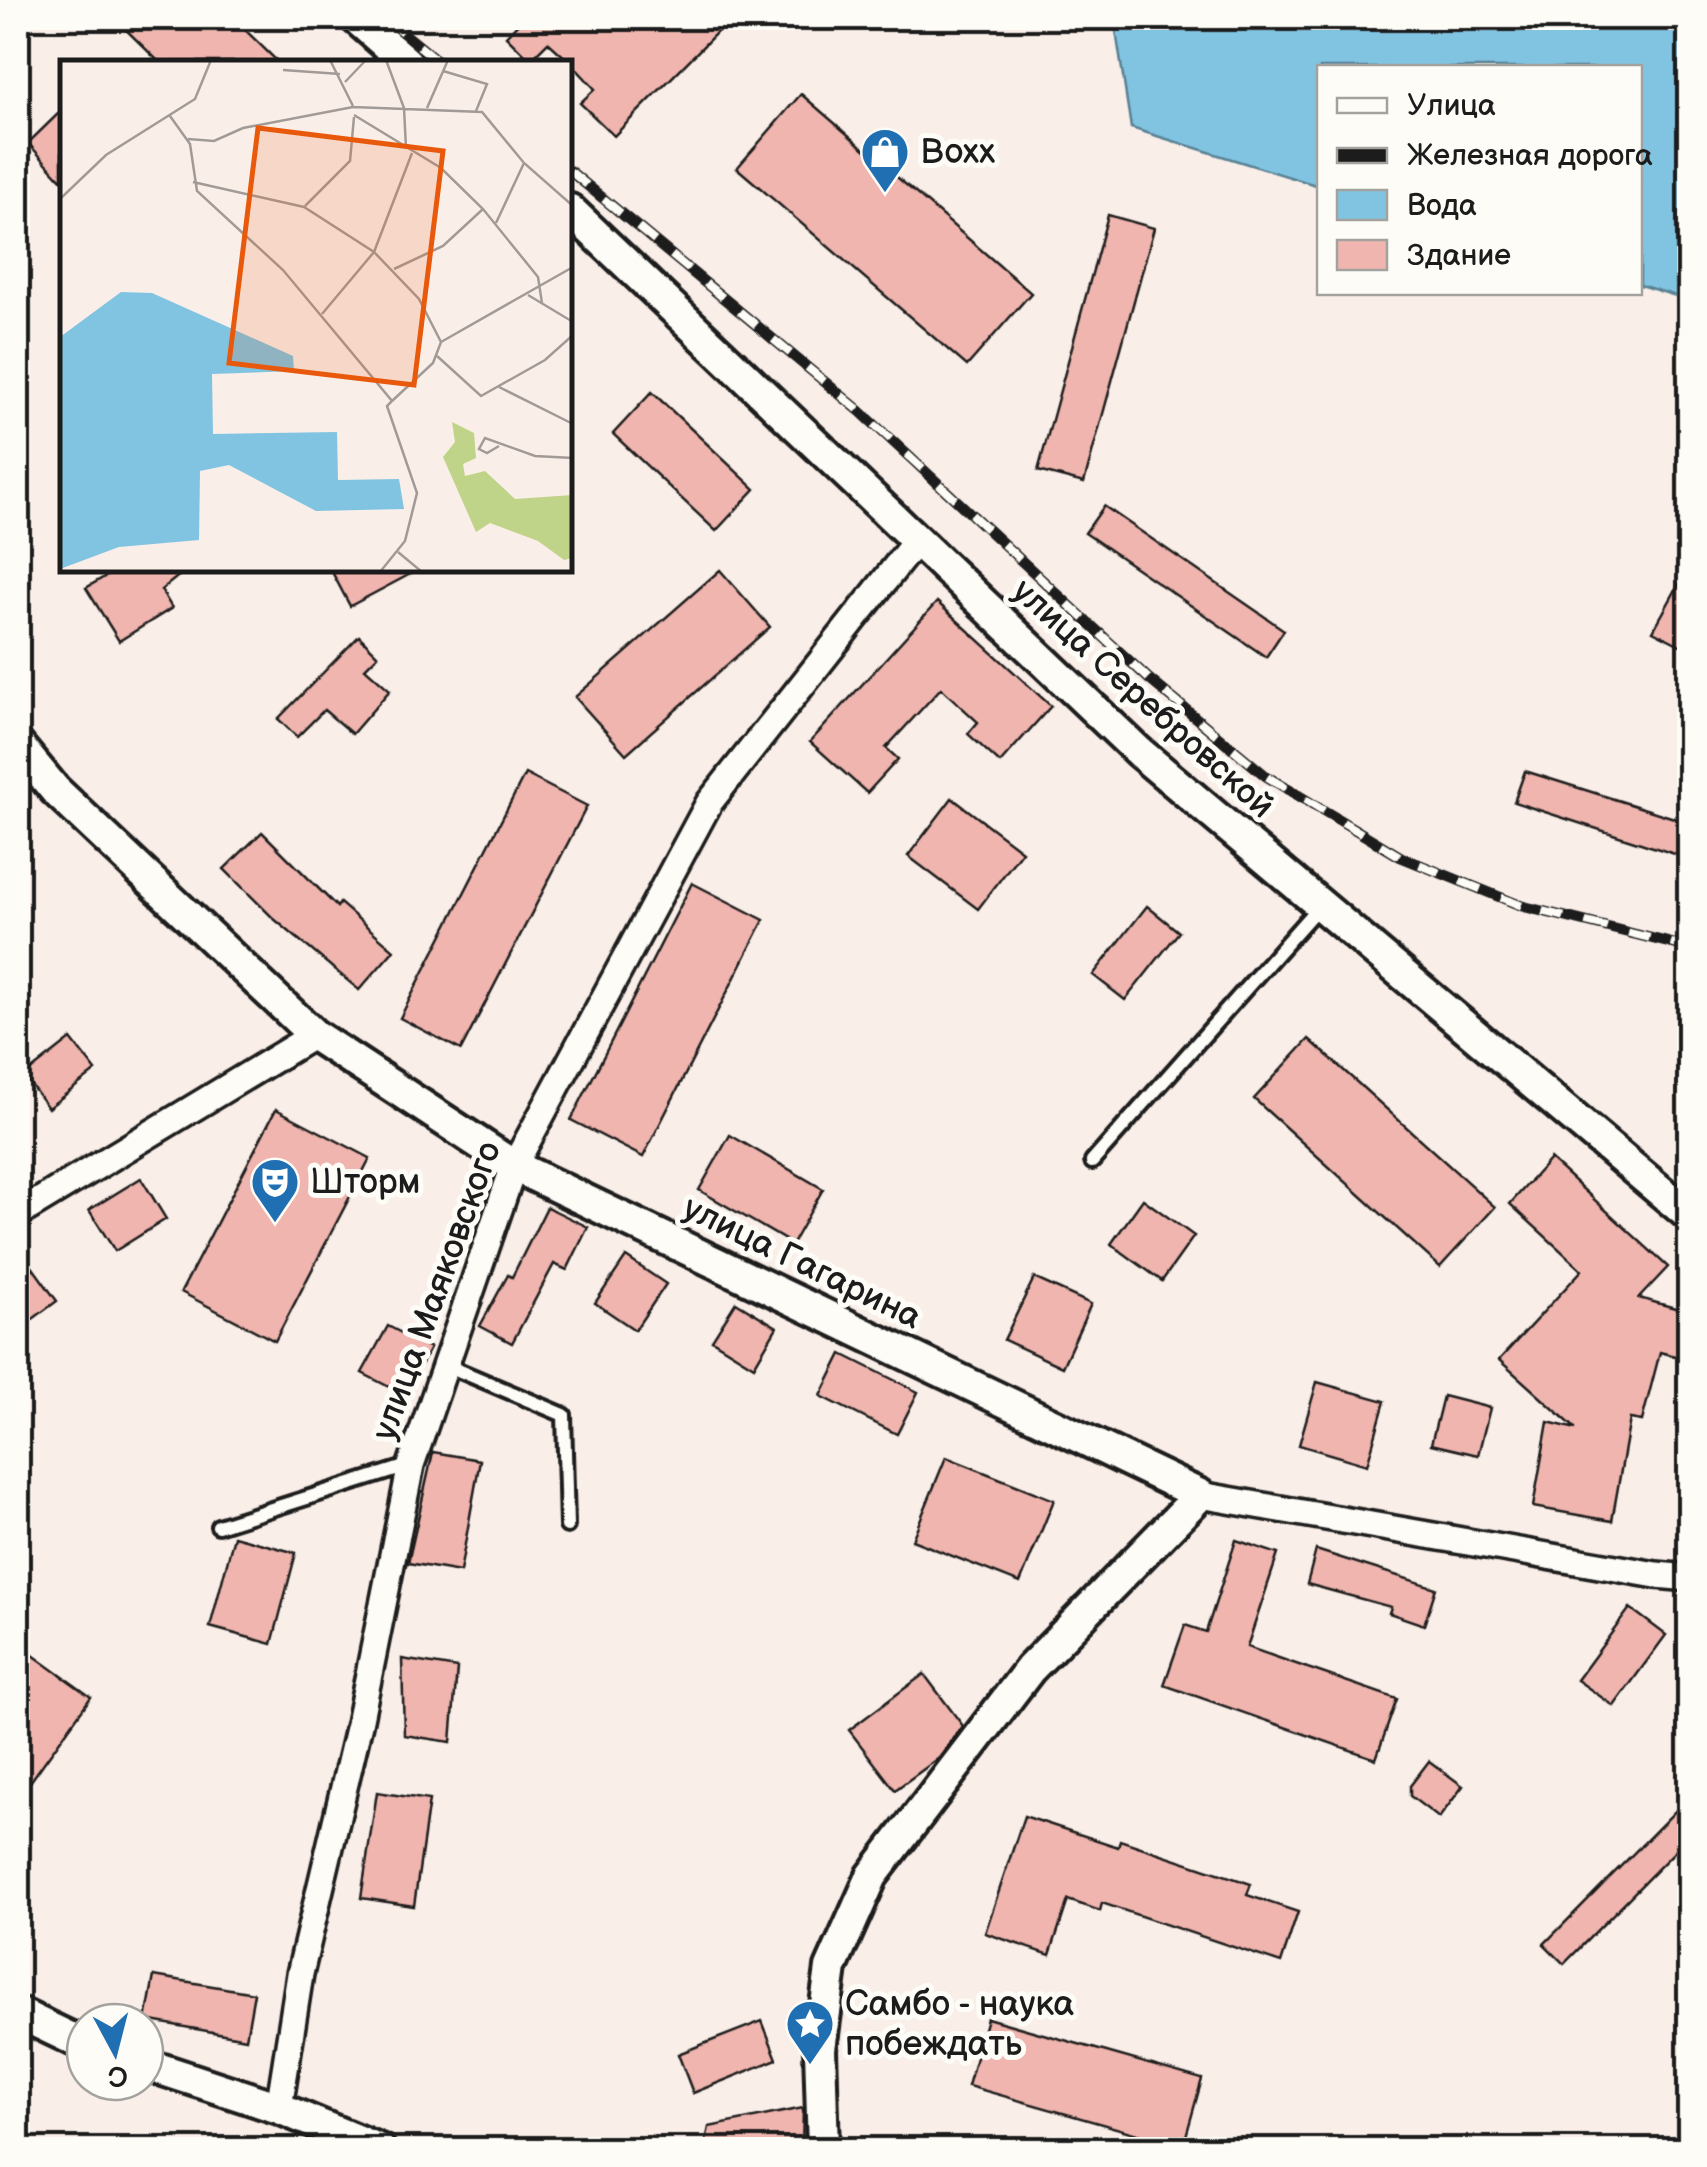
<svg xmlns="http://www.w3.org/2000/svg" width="1707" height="2167" font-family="'Balsamiq Sans',sans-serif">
<rect width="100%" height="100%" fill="#faeee8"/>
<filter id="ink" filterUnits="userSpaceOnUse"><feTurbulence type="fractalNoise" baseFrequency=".01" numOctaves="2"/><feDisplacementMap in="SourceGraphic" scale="20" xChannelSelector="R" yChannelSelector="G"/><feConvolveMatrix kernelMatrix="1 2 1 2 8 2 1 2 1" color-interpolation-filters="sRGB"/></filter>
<g filter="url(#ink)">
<polygon fill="#81c4e2" stroke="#598193" stroke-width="2.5" points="1114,18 1689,18 1689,300 1640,285 1640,68 1320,68 1319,186 1131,128"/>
<g fill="#f0b5ae" stroke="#1c1c1c" stroke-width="2.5">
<polygon points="114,18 233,18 278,62 159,62"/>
<polygon points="523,18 731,18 614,136 580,103 595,89 570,62 548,42 530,60 506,36"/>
<polygon points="801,94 1031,293 967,366 737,168"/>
<polygon points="62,110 62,180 28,143"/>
<polygon points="1108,215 1154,228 1084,483 1038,471"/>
<polygon points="652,392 755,489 716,531 613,434"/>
<polygon points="1104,506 1284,630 1266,657 1085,533"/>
<polygon points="1690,564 1690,650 1653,631"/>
<polygon points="116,570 186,570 161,590 172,608 119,641 86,588"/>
<polygon points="331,570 418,570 350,606"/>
<polygon points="720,570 770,627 626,754 575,697"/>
<polygon points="937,602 1051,706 1000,763 968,734 978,722 941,688 886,748 898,759 867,793 810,742"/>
<polygon points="359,636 378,655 365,668 390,690 352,734 324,710 297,737 278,719"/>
<polygon points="1525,771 1690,823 1690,859 1514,802"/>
<polygon points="525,774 587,806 461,1050 400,1018"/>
<polygon points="952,798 1022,851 978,909 908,856"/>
<polygon points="262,832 337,907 340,903 394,950 359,990 273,918 224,869"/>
<polygon points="692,883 764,920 643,1157 571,1120"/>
<polygon points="1147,906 1179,932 1125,1000 1093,975"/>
<polygon points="71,1039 96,1071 48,1108 24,1076"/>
<polygon points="1309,1039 1495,1207 1440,1267 1254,1099"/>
<polygon points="276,1109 370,1158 275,1341 181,1292"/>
<polygon points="730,1135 823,1189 792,1244 699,1190"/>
<polygon points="1550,1159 1668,1267 1639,1298 1690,1312 1690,1360 1660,1352 1642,1421 1630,1419 1612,1521 1533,1507 1548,1422 1576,1429 1499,1360 1582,1270 1510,1204"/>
<polygon points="141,1178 166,1219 115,1251 89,1210"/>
<polygon points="1143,1199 1194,1236 1162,1281 1111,1244"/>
<polygon points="547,1207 588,1227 567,1270 554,1264 512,1343 480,1326 508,1275 512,1277"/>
<polygon points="18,1247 57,1301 18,1330"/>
<polygon points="626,1257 666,1284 635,1330 595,1303"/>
<polygon points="1034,1278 1091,1304 1062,1367 1004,1340"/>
<polygon points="736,1302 777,1327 754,1366 712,1340"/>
<polygon points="388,1326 430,1348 405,1395 362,1373"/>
<polygon points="842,1354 918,1392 897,1434 821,1396"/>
<polygon points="1317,1382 1385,1401 1367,1465 1299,1445"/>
<polygon points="1443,1396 1490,1408 1478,1455 1431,1444"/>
<polygon points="433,1452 480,1460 460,1572 408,1563"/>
<polygon points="946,1457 1054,1500 1020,1583 912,1540"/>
<polygon points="234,1536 296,1553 272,1644 210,1627"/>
<polygon points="1236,1540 1278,1554 1247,1647 1397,1699 1376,1759 1164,1685 1185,1625 1206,1632"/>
<polygon points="1316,1550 1436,1588 1424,1625 1389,1613 1391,1607 1307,1584"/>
<polygon points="1630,1608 1666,1635 1614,1706 1577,1680"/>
<polygon points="33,1655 91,1697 18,1799 18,1676"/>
<polygon points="402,1659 457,1668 451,1742 404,1735"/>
<polygon points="924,1674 963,1726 939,1758 895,1790 849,1730"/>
<polygon points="1429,1761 1463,1786 1439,1818 1410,1796 1410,1786"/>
<polygon points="377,1792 429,1800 414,1906 361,1898"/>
<polygon points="1690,1796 1690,1836 1564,1964 1544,1944"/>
<polygon points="1024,1816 1118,1847 1120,1840 1251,1884 1247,1895 1298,1912 1281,1963 1102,1903 1100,1911 1068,1900 1050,1955 985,1933"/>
<polygon points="154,1976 254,1993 246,2038 146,2020"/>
<polygon points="987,2018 1202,2079 1183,2147 968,2086"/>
<polygon points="762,2021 777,2059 693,2093 678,2054"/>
<polygon points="803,2108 802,2150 704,2150 709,2127"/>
</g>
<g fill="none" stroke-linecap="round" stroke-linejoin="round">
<g stroke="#1c1c1c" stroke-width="20">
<g id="service">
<polyline points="1092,1162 1319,906"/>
<polyline points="446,1365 564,1415 567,1526"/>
<polyline points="218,1526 411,1465"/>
</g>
</g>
<g stroke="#1c1c1c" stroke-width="32">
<g id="minor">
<polyline points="18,1214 314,1035"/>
<polyline points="1200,1495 1656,1575 1690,1578"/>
<polyline points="279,2108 300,1974 359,1724 411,1465 514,1166 709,803 916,541"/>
</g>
</g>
<g stroke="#1c1c1c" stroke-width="38">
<g id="tertiary">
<polyline points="356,18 406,62"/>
<polyline points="570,210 1139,752 1690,1216"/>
<polyline points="18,745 55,790 314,1035 514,1166 1200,1495 1030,1669 872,1876 831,1968 820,2049 823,2150"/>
<polyline points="18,2013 85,2045"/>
<polyline points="145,2064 279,2108 380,2150"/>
</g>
</g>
<use href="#service" stroke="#fdfcf7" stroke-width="12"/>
<use href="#minor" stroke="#fdfcf7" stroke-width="25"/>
<use href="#tertiary" stroke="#fdfcf7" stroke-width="30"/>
<g stroke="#1c1c1c" stroke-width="11">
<g id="rail">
<polyline points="385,18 439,62"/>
<polyline points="570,171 860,411 1149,679 1266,776 1401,857 1522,906 1690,948"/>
</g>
</g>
<use href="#rail" stroke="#fdfcf7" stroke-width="8" stroke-dasharray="22" stroke-linecap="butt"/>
</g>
</g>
<defs>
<g id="shop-pin" transform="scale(2.5)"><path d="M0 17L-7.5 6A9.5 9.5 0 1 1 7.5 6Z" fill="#1f6fb2" stroke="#fdfcf7"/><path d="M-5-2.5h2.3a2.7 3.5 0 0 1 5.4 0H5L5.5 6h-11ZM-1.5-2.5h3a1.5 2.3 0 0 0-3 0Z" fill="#fff"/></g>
<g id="theatre-pin" transform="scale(2.5)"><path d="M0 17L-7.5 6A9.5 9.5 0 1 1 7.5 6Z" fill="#1f6fb2" stroke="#fdfcf7"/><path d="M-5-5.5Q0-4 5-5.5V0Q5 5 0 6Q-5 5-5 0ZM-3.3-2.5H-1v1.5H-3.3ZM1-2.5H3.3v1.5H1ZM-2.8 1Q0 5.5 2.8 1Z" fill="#fff"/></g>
<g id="sight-pin" transform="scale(2.5)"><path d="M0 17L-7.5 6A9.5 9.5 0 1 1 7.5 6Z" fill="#1f6fb2" stroke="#fdfcf7"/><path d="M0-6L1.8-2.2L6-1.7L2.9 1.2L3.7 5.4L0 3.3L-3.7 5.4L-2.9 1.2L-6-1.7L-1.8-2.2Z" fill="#fff"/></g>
</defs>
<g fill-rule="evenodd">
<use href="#shop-pin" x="885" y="152"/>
<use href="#theatre-pin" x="275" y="1182"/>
<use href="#sight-pin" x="810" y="2024"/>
</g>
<g text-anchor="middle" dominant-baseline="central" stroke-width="10" stroke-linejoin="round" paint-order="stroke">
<g font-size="35" fill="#1c1c1c" stroke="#fdfcf7" text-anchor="start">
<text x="920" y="152">Boxx</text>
<text x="310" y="1182">Шторм</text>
<text x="845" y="2004">Самбо - наука<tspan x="845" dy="40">побеждать</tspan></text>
</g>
<g font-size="35" fill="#1c1c1c" stroke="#fdfcf7">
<text transform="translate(1143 699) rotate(42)">улица Серебровской</text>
<text transform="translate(802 1263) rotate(26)">улица Гагарина</text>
<text transform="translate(437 1291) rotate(-70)">улица Маяковского</text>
</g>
</g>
<g transform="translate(60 60)">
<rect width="512" height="512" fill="#faeee8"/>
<path d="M 392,362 L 414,373 L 416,398 L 403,404 L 405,416 L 425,411 L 455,439 L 512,435 L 512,498 L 504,500 L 478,481 L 430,463 L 416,472 L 383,397 L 395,382 Z" fill="#bfd489"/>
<path d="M 61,232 L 92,233 L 233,296 L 234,311 L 152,314 L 153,374 L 277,372 L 278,420 L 339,419 L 344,449 L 256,451 L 169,405 L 140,411 L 139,480 L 59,487 L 0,509 L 0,277 Z" fill="#81c4e2"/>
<path fill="none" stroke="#a19a96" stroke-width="2.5" d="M 270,0 L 293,46M 326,0 L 344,48 L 346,88M 223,10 L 280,14M 383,11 L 427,24 L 416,51M 285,22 L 306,0M 367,48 L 388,0M 294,55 L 381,108 L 423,149 L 478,217 L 482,243M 110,56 L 130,84 L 137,131 L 223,210 L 332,341 L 327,346 L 357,433 L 345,481 L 320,512M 128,79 L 154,81 L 183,68 L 293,47 L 422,52 L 464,103 L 513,146M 133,122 L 244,147 L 314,192 L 359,239 L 381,282M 0,139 L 46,95 L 135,39 L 151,0M 245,146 L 290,101 L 294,57M 436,163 L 464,103M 334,209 L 383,186 L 423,149M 468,235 L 513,262M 262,254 L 314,192 L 352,93M 377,296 L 421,336 L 485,300 L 513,275M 439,327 L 513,364M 332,341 L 373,303 L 381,282 L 513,207M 439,386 L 427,393 L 419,389 L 425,378 L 475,396 L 513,398M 338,492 L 362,512M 66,512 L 122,512"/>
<path fill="#e8590c" fill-opacity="0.15" stroke="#e8590c" stroke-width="5" d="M 198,68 L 383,91 L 354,325 L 169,303 Z"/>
<rect width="512" height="512" fill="none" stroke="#1c1c1c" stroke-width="5"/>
</g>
<rect width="1707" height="2167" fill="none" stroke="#fdfcf7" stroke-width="60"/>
<rect x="30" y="30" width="1647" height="2107" fill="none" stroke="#1c1c1c" stroke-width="4" filter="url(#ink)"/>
<rect x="1317" y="65" width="325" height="230" fill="#fdfcf7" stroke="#a3a29f" stroke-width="2.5"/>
<rect x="1337" y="98" width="50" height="15" fill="#fdfcf7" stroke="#a3a29f" stroke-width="2.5"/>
<text x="1407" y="115" font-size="30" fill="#1c1c1c">Улица</text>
<rect x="1337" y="148" width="50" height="15" fill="#1c1c1c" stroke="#a3a29f" stroke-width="2.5"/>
<text x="1407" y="165" font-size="30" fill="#1c1c1c">Железная дорога</text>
<rect x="1337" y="190" width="50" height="30" fill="#81c4e2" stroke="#a3a29f" stroke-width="2.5"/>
<text x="1407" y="215" font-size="30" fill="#1c1c1c">Вода</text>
<rect x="1337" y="240" width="50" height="30" fill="#f0b5ae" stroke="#a3a29f" stroke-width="2.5"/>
<text x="1407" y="265" font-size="30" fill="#1c1c1c">Здание</text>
<g transform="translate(115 2052) rotate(173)"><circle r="48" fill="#fdfcf7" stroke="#a3a29f" stroke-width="2.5"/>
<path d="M0-8L18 38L0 25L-18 38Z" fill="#1f6fb2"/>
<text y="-15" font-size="28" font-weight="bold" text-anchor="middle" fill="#1c1c1c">С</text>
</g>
</svg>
